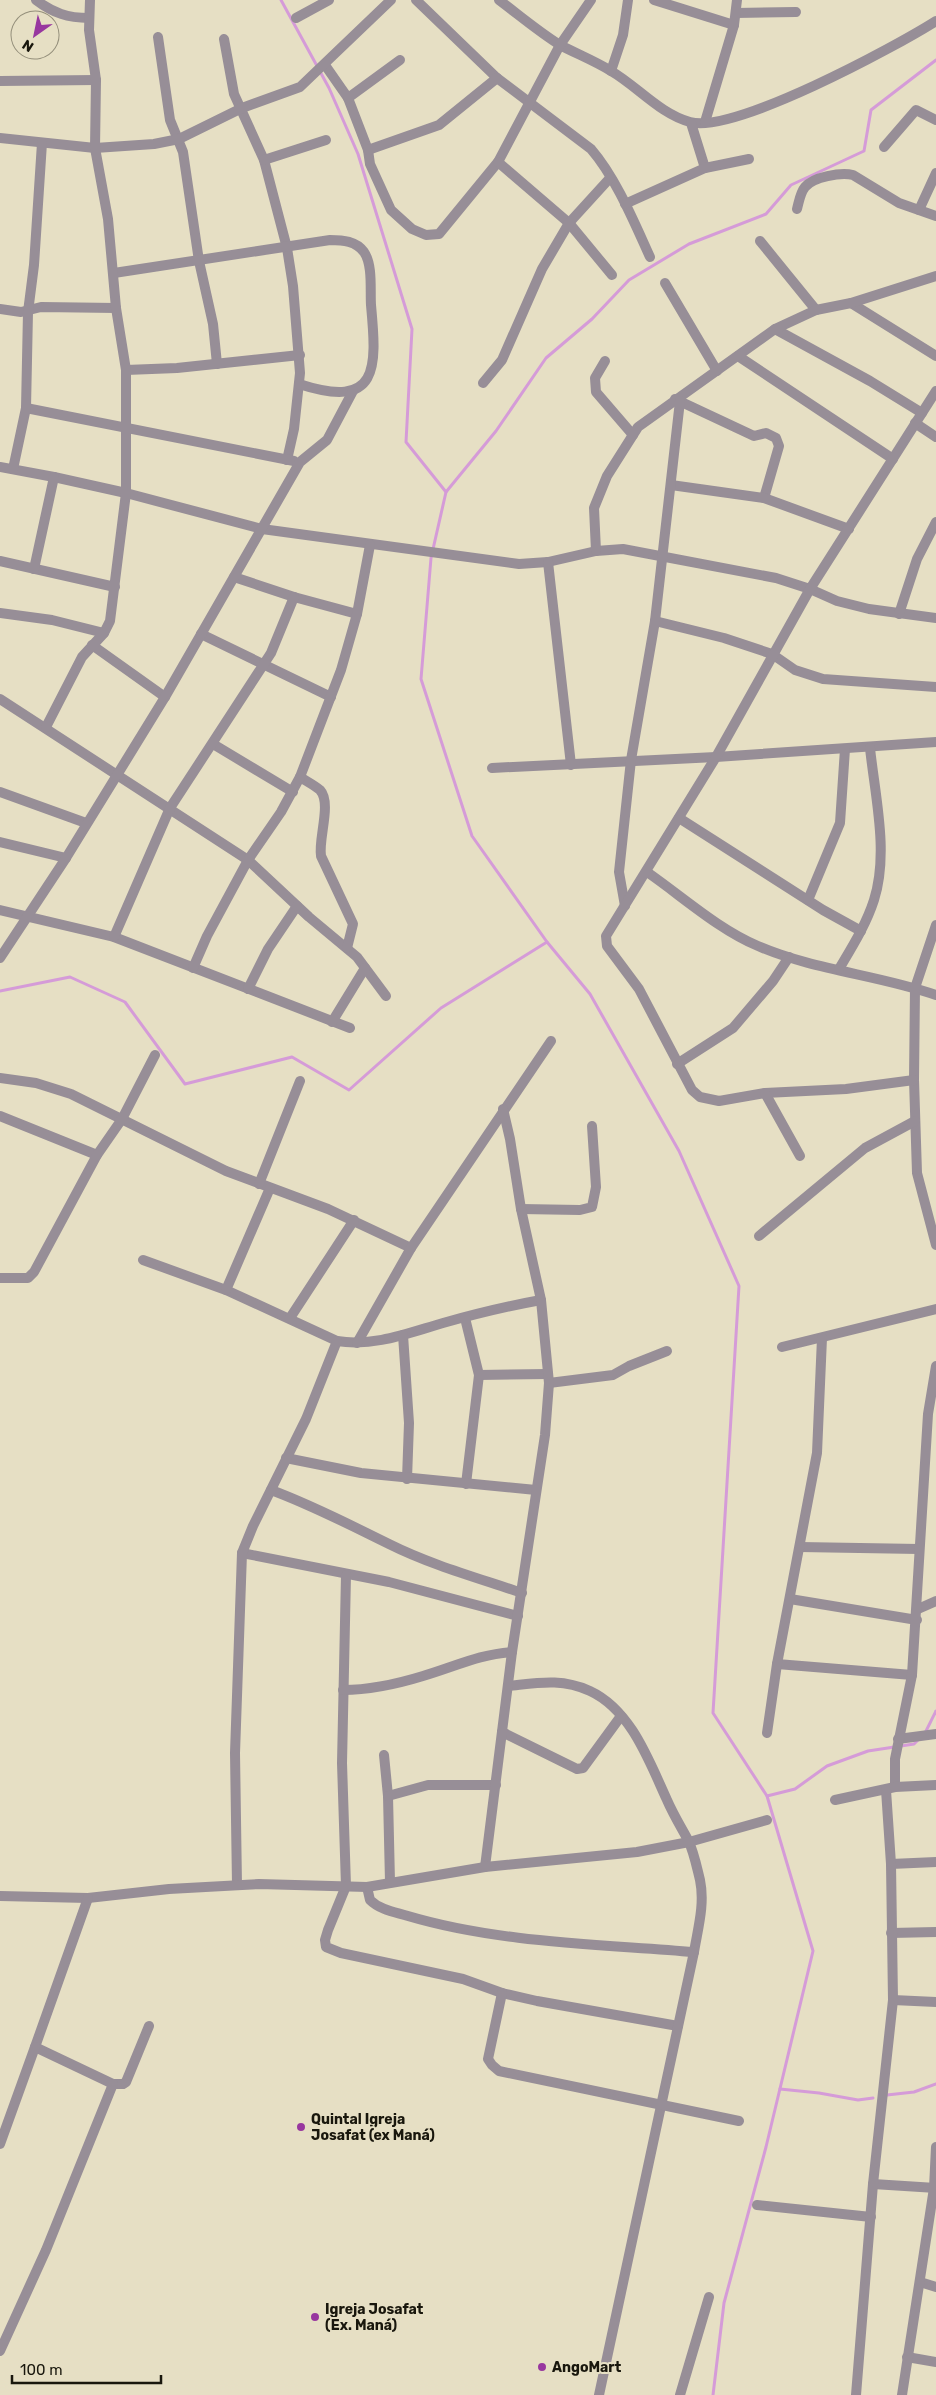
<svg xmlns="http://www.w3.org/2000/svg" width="936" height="2395" font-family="Rubik,sans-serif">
<rect width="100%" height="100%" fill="#e6dfc4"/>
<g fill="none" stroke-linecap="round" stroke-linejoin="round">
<g stroke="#d59bd8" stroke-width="3">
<polyline points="446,492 496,431 546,358 592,319 629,280 689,244 766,214 791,185 864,151 871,110 936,60"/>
<polyline points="547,942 590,994 679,1151 739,1286 713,1713 767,1796 813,1951 766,2147 724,2303 713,2395"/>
<polyline points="0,991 70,977 125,1002 185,1084 292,1057 349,1090 441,1008 547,942 472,836 421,679 431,558 446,492 406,442 412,329 358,154 329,88 281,0"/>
<polyline points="925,1733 936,1711"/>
<polyline points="767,1796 795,1789 827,1766 868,1751 914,1744 919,1739"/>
<polyline points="780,2089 819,2093 858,2100 873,2098"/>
<polyline points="887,2095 914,2092 936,2084"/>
</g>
<g stroke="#978e97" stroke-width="10">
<path d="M 36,0 C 53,13 68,18 89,18"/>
<path d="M 416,0 L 497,78 L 591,149 C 616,178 634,222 650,257"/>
<path d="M 499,0 C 519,15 539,32 560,45 C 577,54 595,61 611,71 C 637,86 660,114 690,122 C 734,134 895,47 936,21"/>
<polyline points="654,0 734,25"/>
<polyline points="736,13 796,12"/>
<polyline points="296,18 329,0"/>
<polyline points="158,37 170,120 183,152 199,261 213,324 217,364"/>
<polyline points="224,39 234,94 264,160 287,248 293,286 300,373 294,429 287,460"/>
<polyline points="325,65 348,98 368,150 370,164 391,210 412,229 426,235 439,234 498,162 560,45 591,0"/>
<polyline points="611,71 623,35 628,0"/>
<polyline points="0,81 96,80"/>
<polyline points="348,98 400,60"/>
<polyline points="705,122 734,25 737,0"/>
<polyline points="691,123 705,168"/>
<polyline points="0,138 95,148 154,144 179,139 242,108 300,87 391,0"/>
<polyline points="884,147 916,110 936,120"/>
<polyline points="368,150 439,125 497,78"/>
<polyline points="264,160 326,140"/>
<polyline points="498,162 569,223 612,275"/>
<polyline points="625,204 705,168 749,159"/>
<path d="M 797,209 C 799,202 800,193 805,187 C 813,177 841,172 853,175 L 899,203 L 936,216"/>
<polyline points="919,210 936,173"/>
<polyline points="760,241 816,310"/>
<path d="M 114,273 L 330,240 C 343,240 356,241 364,252 C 373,265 370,290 371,305 C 377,369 379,410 299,384"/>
<polyline points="665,283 717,371"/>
<polyline points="851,303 936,356"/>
<polyline points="0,309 21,312 41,307 116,308"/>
<polyline points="775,329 870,381 922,413"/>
<polyline points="738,356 893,459"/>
<polyline points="605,361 595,378 596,392 633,435"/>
<polyline points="126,370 177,368 300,355"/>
<polyline points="483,383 502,360 542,269 569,223 610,178"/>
<polyline points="675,399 754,436 766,433 776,438 779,446 764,498"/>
<polyline points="26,408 294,461"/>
<polyline points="915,423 936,437"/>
<polyline points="0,467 54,477 126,493 262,529 519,564 548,562 596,551 623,549 776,578 810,589 837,601 869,609 936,618"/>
<polyline points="13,469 26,408 28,312 34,265 42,143"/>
<polyline points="671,485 764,498 849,529"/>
<polyline points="596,551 594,508 607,476 638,427 775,329 816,310 851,303 936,276"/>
<polyline points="0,561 115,587"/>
<polyline points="548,562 571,765"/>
<polyline points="34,569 54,477"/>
<polyline points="234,577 294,597 357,614"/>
<polyline points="0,613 52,620 104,633"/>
<polyline points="899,614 917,559 936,522"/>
<polyline points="655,621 724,638 772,654 795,670 823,679 936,687"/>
<polyline points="201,634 331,697"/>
<polyline points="92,645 165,697"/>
<polyline points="0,699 248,860 309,917 357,957 386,996"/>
<polyline points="46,727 82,657 104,633 110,621 126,493 126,370 116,308 108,219 95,148 96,80 89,30 90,0"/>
<polyline points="213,744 293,792"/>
<polyline points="492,768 716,757 936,742"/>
<path d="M 300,777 C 306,781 314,785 320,790 C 332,803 318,839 321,856 L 353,924 L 347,948"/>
<polyline points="0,792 86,823"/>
<polyline points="679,818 823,910 861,931"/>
<polyline points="0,842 66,858"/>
<path d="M 647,872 C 683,897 718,929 758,946 C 813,970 879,975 936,995"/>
<polyline points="808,900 840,823 845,749"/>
<polyline points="625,906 619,872 631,760 655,621 680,401"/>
<polyline points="0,910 114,937 350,1028"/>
<polyline points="936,925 915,988 914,1080 917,1173 936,1245"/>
<polyline points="114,937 170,808 271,653 294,597"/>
<polyline points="0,958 66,858 165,697 300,462 327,440 353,391"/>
<polyline points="193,968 207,936 248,860 281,812 300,777 341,670 357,614 370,545"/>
<path d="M 839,969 C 852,947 866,925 874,900 C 889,853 875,796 870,748"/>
<polyline points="248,989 268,949 297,906"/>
<polyline points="332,1022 365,968"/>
<polyline points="677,1064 733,1028 773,981 789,957"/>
<polyline points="0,1078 36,1083 71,1094 226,1171 328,1209 411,1248"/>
<polyline points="914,1080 846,1089 765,1093 719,1101 700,1097 692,1090 639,989 607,946 606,936 716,757 810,589 936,391"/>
<polyline points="765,1093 800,1156"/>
<polyline points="0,1116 97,1155"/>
<polyline points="259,1184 300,1081"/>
<polyline points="521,1209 580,1210 592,1207 596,1187 592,1126"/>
<polyline points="759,1236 865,1148 915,1121"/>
<path d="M 143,1260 L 226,1290 L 337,1341 C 374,1347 408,1333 443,1323 C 475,1314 508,1306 541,1300"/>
<polyline points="0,1278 28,1278 34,1272 97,1155 122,1119 155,1055"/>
<polyline points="226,1290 270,1188"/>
<polyline points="290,1318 354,1220"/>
<polyline points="465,1318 479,1375 466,1484"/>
<polyline points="403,1335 409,1423 407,1479"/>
<polyline points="357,1343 411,1248 551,1041"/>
<polyline points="782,1347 936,1309"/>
<polyline points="479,1375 548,1374"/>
<polyline points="549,1383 613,1375 629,1366 667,1351"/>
<polyline points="286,1458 361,1473 536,1490"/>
<path d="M 271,1490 C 312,1505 350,1525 389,1544 C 431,1565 478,1578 522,1593"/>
<polyline points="800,1547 919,1549"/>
<polyline points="242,1553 389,1582 518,1616"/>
<polyline points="346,1575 342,1763 346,1886 328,1930 325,1940 326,1947 341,1953 463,1979 502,1993 537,2001 678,2026"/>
<polyline points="790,1599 917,1620"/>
<polyline points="918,1609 936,1601"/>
<polyline points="777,1664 912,1675"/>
<path d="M 508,1686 C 538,1683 561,1678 590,1691 C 631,1710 649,1761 667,1800 C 673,1814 681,1827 688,1840 C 694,1852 697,1868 700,1880 C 705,1904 698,1928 694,1952 L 599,2395"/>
<path d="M 343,1690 C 369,1690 397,1684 423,1676 C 454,1667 480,1654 512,1652"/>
<polyline points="502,1732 577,1769 583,1768 621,1716"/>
<polyline points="767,1733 777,1664 817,1453 822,1338"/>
<polyline points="898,1739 936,1734"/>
<polyline points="384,1755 388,1796 390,1882"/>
<polyline points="895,1787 895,1759 912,1675 928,1414 936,1366"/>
<polyline points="388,1796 428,1785 496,1785"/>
<polyline points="835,1800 895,1787 936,1785"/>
<polyline points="891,1864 936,1862"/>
<polyline points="485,1867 512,1652 545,1435 549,1383 541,1300 521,1209 510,1139 503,1109"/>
<polyline points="237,1885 235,1753 242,1553 253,1526 306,1419 337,1341"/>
<path d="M 367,1887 L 370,1900 C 380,1910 395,1912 408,1916 C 499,1943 600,1944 694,1952"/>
<polyline points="0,1896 88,1898 169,1889 259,1884 367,1887 485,1867 637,1852 689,1842 767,1820"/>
<polyline points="88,1898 35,2047 113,2084 123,2084 126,2082 149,2026"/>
<polyline points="891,1933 936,1932"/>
<polyline points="502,1993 488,2059 492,2065 499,2071 739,2121"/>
<polyline points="893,2000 936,2002"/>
<polyline points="0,2144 35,2047"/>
<polyline points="873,2184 936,2188"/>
<polyline points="757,2205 871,2217"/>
<polyline points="920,2282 936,2287"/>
<polyline points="0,2351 46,2250 113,2084"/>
<polyline points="907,2357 936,2362"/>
<polyline points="680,2395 709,2297"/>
<polyline points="856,2395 873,2184 893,2000 891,1864 886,1790"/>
<polyline points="902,2395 934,2188 936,2147"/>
</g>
</g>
<g fill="#98379f" stroke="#e6dfc4" stroke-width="2">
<circle cx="301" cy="2127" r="5"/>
<circle cx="315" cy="2317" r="5"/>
<circle cx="542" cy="2367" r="5"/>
</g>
<g text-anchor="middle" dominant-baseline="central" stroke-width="4" stroke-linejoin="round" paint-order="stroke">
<g font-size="14" font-weight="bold" fill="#19170d" stroke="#e6dfc4" text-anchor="start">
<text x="311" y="2119">Quintal Igreja<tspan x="311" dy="16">Josafat (ex Maná)</tspan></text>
<text x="325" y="2309">Igreja Josafat<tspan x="325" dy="16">(Ex. Maná)</tspan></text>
<text x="552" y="2367">AngoMart</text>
</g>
</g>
<g transform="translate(35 35) rotate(213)"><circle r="24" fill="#e6dfc4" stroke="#948f7b"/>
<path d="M0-4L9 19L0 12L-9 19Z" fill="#98379f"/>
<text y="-8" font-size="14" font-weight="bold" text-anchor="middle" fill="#19170d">N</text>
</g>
<path d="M12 2375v8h149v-8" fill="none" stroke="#19170d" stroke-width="2.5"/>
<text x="20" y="2375" font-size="15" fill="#19170d" stroke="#e6dfc4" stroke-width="4" paint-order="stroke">100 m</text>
</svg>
